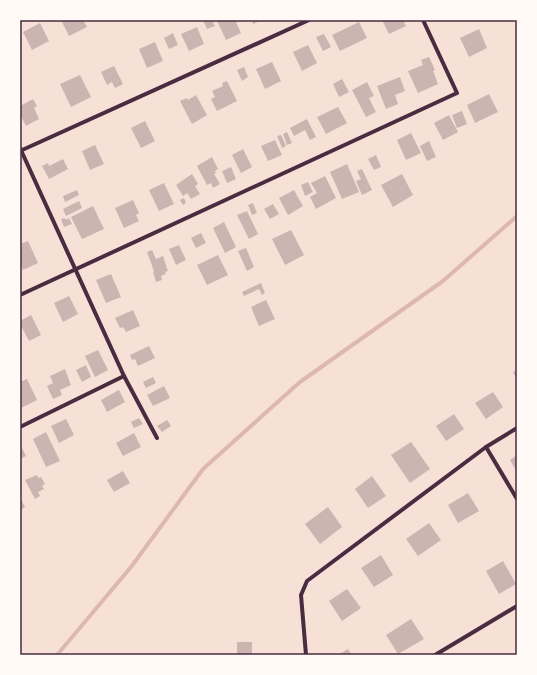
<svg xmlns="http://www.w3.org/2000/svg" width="537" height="675" font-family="Barlow,sans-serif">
<rect width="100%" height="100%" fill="#f7e1d7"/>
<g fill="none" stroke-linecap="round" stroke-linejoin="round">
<polyline stroke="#dcb8b0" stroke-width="4" points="57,655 131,567 203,469 300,382 443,281 517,216"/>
</g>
<g fill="#ccb4b1">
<polygon points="61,20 83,20 87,27 69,36"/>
<polygon points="203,20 212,20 215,26 207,29"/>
<polygon points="219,20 235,20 241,33 226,40 217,21"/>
<polygon points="252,20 262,20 253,24"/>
<polygon points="382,20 403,20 406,26 389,34"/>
<polygon points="359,22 367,38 340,51 332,35"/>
<polygon points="40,23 49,41 32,50 23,32"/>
<polygon points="197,27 204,44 189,51 181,34"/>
<polygon points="479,29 487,48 469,57 460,38"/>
<polygon points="173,33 178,45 169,49 164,38"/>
<polygon points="324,34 331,47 323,51 316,37"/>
<polygon points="155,42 163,61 147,68 139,49"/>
<polygon points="308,45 317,63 302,71 293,52"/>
<polygon points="429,57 435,70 433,71 438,84 418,93 408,71 423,65 421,60"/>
<polygon points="272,62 281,81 265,89 256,69"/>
<polygon points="114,66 123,84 115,88 112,82 107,85 101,72"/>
<polygon points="244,67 248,77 242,81 237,70"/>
<polygon points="80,75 91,97 71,107 60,84"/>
<polygon points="400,77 405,91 395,95 398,104 386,109 377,86"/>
<polygon points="342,79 349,92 339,97 333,84"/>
<polygon points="227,81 237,101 217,111 211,99 215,97 212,91 223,86 222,83"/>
<polygon points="367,82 374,96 369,98 376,112 366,117 352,90"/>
<polygon points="489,94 498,112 475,123 467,105"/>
<polygon points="196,95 207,115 192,124 180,101 187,98 188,100"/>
<polygon points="33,99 37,106 34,108 39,119 26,126 20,114 20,106"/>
<polygon points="338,107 347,123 326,134 317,117"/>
<polygon points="462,111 467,124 457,128 452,115"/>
<polygon points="449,115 458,132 443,140 434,123"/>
<polygon points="307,119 316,137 310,140 305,130 294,136 290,128"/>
<polygon points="145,121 155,141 141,148 131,128"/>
<polygon points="287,132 292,143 287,145 283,134"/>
<polygon points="411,133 421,153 406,160 397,140"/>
<polygon points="281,135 286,146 282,148 277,136"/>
<polygon points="275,140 282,155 268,161 261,146"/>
<polygon points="429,141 436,157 427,161 420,146"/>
<polygon points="95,145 104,164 90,170 82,151"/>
<polygon points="243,149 252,167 241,173 232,155"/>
<polygon points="376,155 381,167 374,170 368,159"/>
<polygon points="212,157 218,169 215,171 216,173 214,174 220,184 213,188 211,183 207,185 197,166"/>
<polygon points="63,159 68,169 49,179 42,166 48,163 49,166"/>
<polygon points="347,164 359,192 342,199 330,172"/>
<polygon points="231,167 236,179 227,183 222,171"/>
<polygon points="362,169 372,190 362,195 356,181 361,179 357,171"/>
<polygon points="192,174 198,184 195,186 200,194 191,199 187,193 183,196 176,185"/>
<polygon points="402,174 413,195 393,207 381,185"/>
<polygon points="325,176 336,198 316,209 310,197 317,193 311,183"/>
<polygon points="308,182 313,192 305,196 301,185"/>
<polygon points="164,183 174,204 159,211 149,190"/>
<polygon points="77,190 79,195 65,202 63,196"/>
<polygon points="294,190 303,206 288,215 279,198"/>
<polygon points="184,198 186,203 183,205 180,200"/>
<polygon points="133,200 139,213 136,215 139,221 124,228 115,208"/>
<polygon points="79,201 82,208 66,216 63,209"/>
<polygon points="253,203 257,213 252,215 248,205"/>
<polygon points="273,204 279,214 270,219 264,209"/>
<polygon points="93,206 104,229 82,239 71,217"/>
<polygon points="247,211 258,234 249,239 237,215"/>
<polygon points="65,218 66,220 69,218 72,224 64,227 61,219"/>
<polygon points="224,222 236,247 225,253 213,228"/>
<polygon points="291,230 304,255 285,265 272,239"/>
<polygon points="201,233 206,243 196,248 191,238"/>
<polygon points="28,241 38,263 23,270 20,262 20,244"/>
<polygon points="179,245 186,260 176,265 169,249"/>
<polygon points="246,248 254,267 247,271 238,251"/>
<polygon points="152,250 156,259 163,256 168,271 165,272 166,274 161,276 162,280 156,282 153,272 154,271 147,252"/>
<polygon points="218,255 228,275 207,285 197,265"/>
<polygon points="111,274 121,297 106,303 96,280"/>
<polygon points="261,283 265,293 262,295 259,289 244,296 242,292"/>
<polygon points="69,296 78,314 63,322 54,303"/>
<polygon points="266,300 275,319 259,326 251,307"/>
<polygon points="133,310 140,326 126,332 123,327 120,328 115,318"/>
<polygon points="31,315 41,335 29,341 20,324 20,321"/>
<polygon points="149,346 155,358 138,366 135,359 132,360 130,355"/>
<polygon points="98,350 108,370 95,377 85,356"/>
<polygon points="86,365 91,377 82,382 76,370"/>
<polygon points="65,369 71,385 60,390 62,395 53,399 47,386 53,383 50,376"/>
<polygon points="517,370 517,379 513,372"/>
<polygon points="153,377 156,383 146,388 143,382"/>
<polygon points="27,379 37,400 21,408 20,382"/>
<polygon points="164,386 170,398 153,406 147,395"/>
<polygon points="119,390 125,402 107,412 101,400"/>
<polygon points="493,392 503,407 486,419 475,403"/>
<polygon points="454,414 464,429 446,441 436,426"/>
<polygon points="139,418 143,424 134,428 131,422"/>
<polygon points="66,419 74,435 59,443 51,426"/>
<polygon points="167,420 171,426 162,432 157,426"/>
<polygon points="46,432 60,461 46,467 33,439"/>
<polygon points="134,433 141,447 123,456 116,443"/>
<polygon points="411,442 430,469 410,483 391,455"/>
<polygon points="20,444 26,456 20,459"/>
<polygon points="517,455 517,472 510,460"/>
<polygon points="123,471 130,483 114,492 107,480"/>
<polygon points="37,475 38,478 41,477 45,484 42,486 44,489 38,492 40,496 35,499 25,480"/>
<polygon points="372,476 386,496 368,508 355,489"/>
<polygon points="468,493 479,511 458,523 448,505"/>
<polygon points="20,498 25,507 20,510"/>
<polygon points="328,507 342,527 320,544 305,524"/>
<polygon points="429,523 441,540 418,556 406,539"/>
<polygon points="381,555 393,575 374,587 361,568"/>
<polygon points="503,561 516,584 499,594 486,571"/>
<polygon points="347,589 361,608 342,621 329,601"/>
<polygon points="411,619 424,639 398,654 386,635"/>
<rect x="237" y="642" width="15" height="13"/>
<polygon points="348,649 352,655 338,655"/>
</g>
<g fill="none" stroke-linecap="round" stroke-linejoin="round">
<g stroke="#4a2c40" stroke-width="4">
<polyline points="20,148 124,376 157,438"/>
<polyline points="20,151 309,20"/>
<polyline points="20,295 457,93 423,20"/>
<polyline points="20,427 124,376"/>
<polyline points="486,447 517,499"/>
<polyline points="306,655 301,595 307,581 486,447 517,428"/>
<polyline points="435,655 517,606"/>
</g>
</g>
<rect width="537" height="675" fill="none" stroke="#fffaf5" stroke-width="42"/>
<rect x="21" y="21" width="495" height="633" fill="none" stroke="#4a2c40" stroke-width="1.5"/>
</svg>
